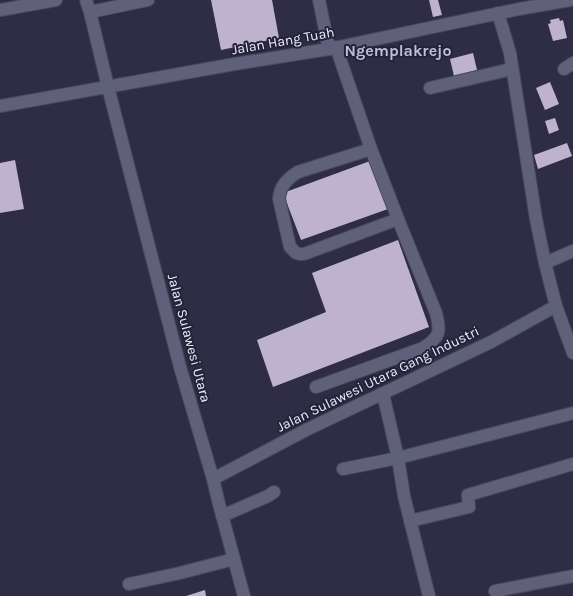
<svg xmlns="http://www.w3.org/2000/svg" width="573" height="596" font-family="Karla,sans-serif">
<rect width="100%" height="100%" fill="#2e2d45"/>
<g fill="#bfb2ce">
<polygon points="211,0 272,0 279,38 221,50"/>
<polygon points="429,0 438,0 442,15 433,17"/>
<polygon points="559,18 560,21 563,20 567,38 553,41 548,24 551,23 550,20"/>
<polygon points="473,53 477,70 454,76 450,59"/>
<polygon points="550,82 559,104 545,110 536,88"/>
<polygon points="555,118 559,130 549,134 545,121"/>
<polygon points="567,143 572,156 538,169 534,155"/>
<polygon points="15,160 24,209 0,213 0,163"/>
<polygon points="370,161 388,209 301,240 283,193"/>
<polygon points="398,240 429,327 273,387 257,340 326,312 312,273"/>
<polygon points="205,590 206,596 186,596"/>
</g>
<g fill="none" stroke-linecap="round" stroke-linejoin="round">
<g stroke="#49495c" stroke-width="14">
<g id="minor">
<polyline points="86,0 90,12 108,87 180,367 213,479 219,504 244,596"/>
<polyline points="319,0 329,49"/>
<polyline points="0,10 56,0"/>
<polyline points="90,12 148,0"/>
<polyline points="498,13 510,53 536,219 545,263 556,306 573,353"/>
<polyline points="564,69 573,63"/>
<polyline points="430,88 512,69"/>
<polyline points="0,106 229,65 329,49 519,9 570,0"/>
<path d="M 371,149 L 298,172 C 287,179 280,186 279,199 L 290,247 L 296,253 L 300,254 L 304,254 L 398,219"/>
<polyline points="545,263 573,251"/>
<path d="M 316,387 L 423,348 C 440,337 441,332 436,313 L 398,219 L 371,149 L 336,47"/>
<polyline points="383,394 398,458 404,496 429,596"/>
<polyline points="343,469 398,458 573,413"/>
<polyline points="213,479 308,429 491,342 556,306"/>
<polyline points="222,516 268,496 274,492"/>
<polyline points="410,521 469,507 468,495 573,464"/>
<polyline points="129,584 180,573 234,559"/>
<polyline points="495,591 573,576"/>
</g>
</g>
<use href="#minor" stroke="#5f607a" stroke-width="12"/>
</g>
<g text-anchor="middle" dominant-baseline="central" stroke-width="4" stroke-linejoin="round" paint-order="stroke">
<g font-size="14" fill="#ececfc" stroke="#24233a">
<text transform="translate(283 41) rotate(-10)">Jalan Hang Tuah</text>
<text transform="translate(189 338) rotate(75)">Jalan Sulawesi Utara</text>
<text transform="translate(378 379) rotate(-26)">Jalan Sulawesi Utara Gang Industri</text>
</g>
<g font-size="16" font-weight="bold" fill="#bfbfdd" stroke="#24233a">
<text x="398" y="50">Ngemplakrejo</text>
</g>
</g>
</svg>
